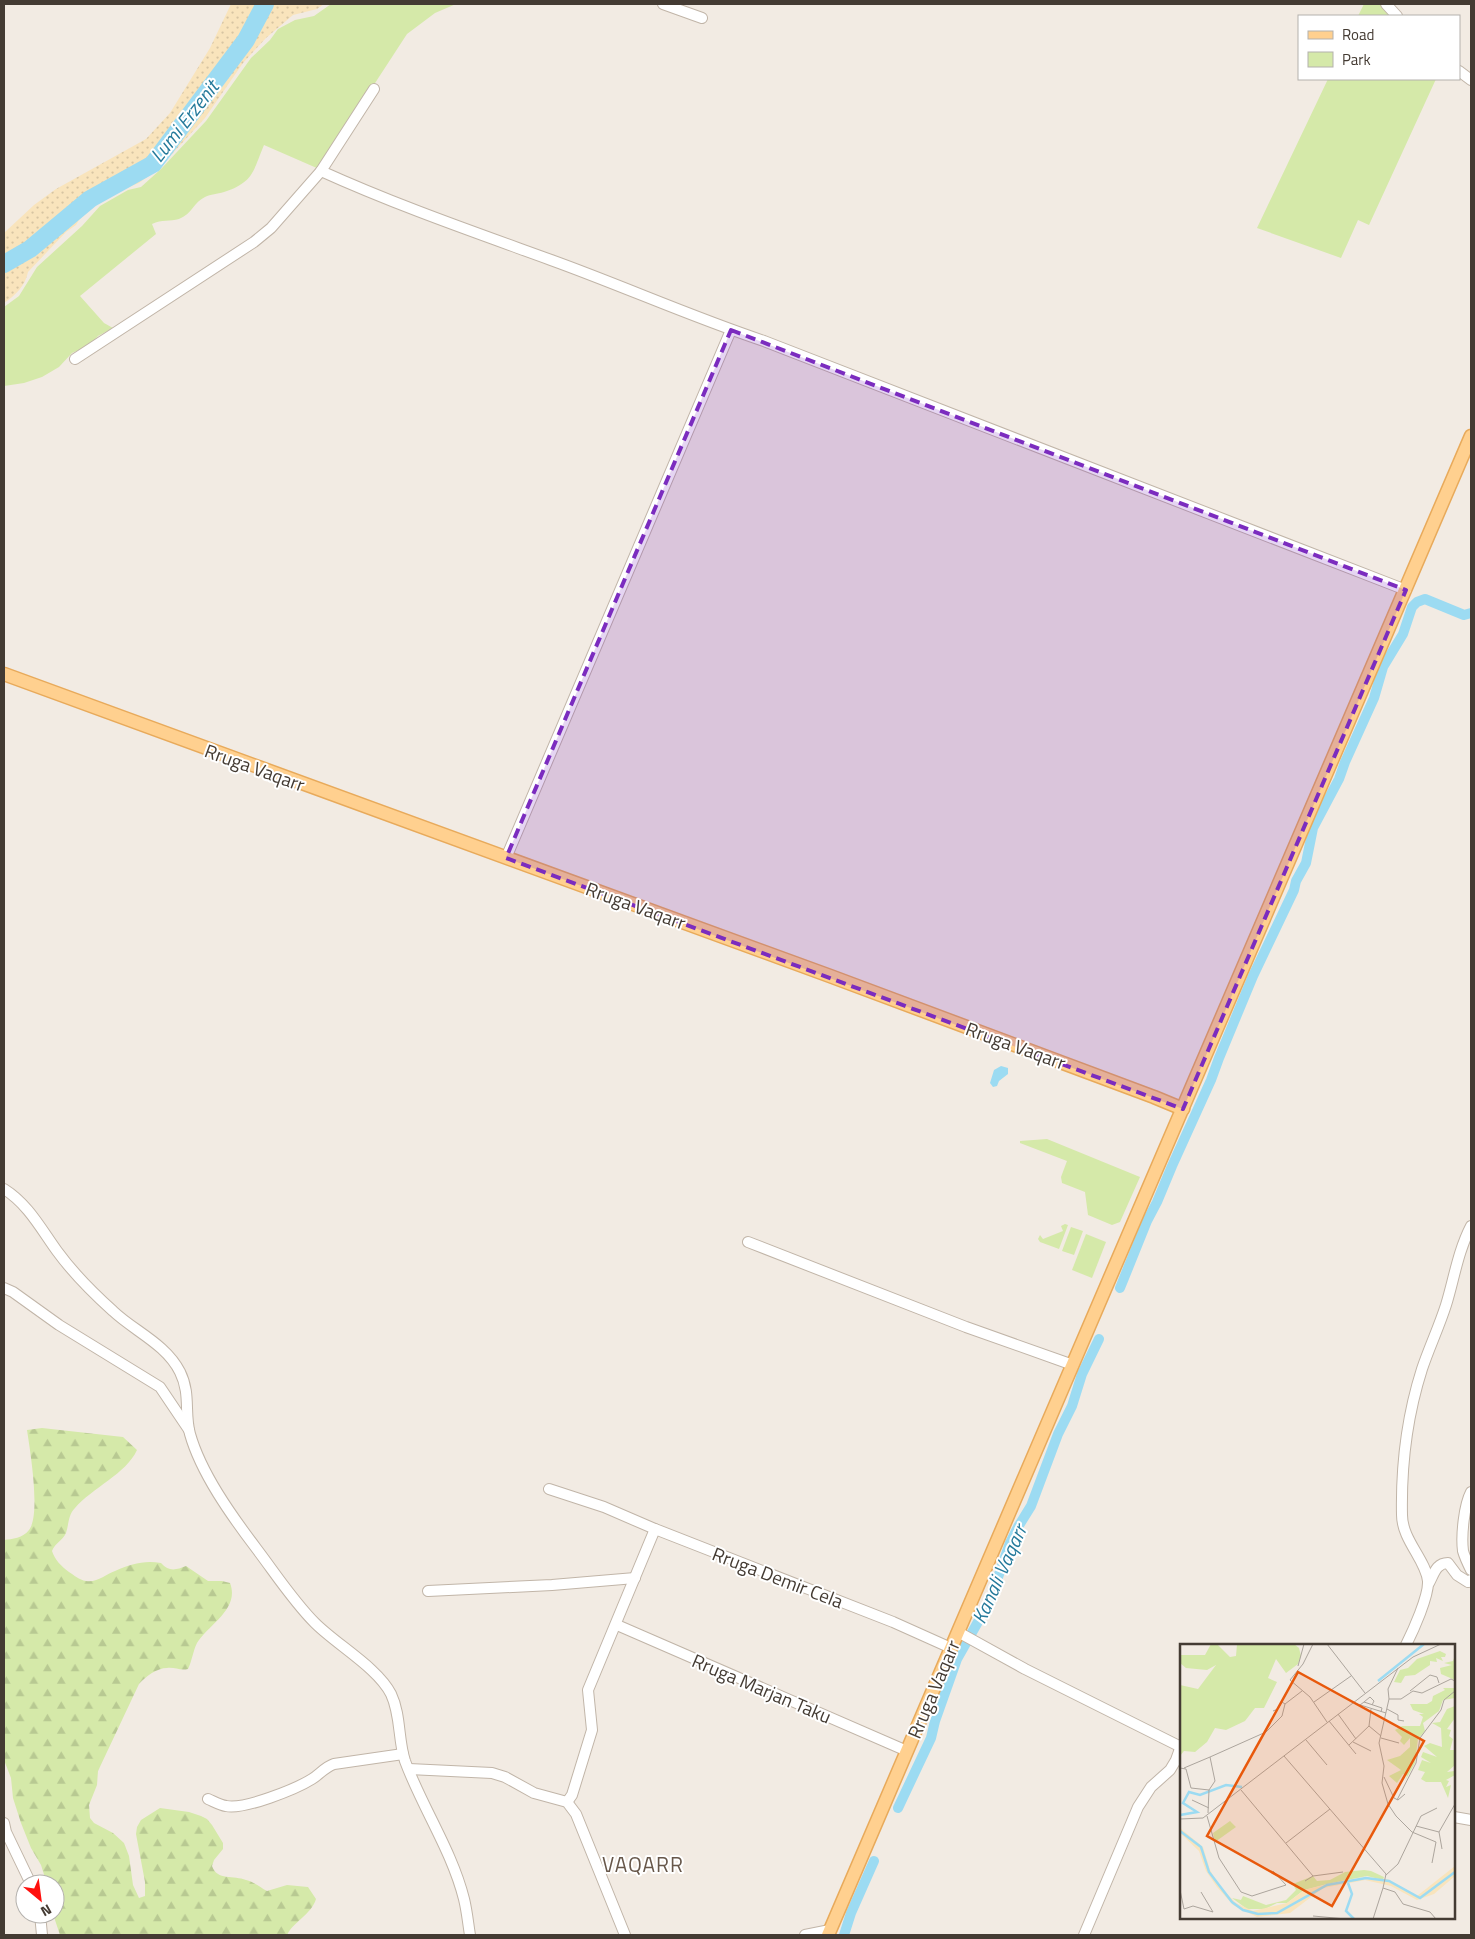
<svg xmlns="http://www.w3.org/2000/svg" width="1475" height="1939" font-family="'Titillium Web',sans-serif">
<defs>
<pattern id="forest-firs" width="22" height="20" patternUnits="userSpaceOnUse" patternTransform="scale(1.25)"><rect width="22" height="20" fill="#d5e9a9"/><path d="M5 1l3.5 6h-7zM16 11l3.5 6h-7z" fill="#b8c992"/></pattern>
<pattern id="sand-dots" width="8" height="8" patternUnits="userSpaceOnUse" patternTransform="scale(1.25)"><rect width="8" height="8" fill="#f9e4bc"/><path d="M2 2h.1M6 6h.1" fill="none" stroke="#d7c4a2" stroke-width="1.8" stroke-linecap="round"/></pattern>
</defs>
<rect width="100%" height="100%" fill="#f2ebe3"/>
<g fill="#d5e9a9">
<path d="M 331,4 L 456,4 L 435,13 L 407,34 L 319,169 L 264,145 C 253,171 254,182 224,192 C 217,194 211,194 205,197 C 194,202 192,214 179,219 C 170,222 162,219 152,224 L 156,234 L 80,296 L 104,323 L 113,328 L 98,336 L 90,345 L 72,353 L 59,367 L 42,377 L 24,383 L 4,386 L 4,399 L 4,307 L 19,296 L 37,267 L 82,226 L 100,206 L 128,190 L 141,187 L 161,169 L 206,121 L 251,58 L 270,40 L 278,29 L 295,20 L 314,16 Z"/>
<polygon points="1364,4 1383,4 1394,16 1358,16"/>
<polygon points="1328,79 1436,79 1369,225 1358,220 1341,258 1257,228"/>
<polygon points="1047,1139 1140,1177 1120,1222 1112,1225 1088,1215 1085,1192 1062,1183 1061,1177 1067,1161 1020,1143 1020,1141"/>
<polygon points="1065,1224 1068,1225 1059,1249 1040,1242 1038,1239 1040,1235 1043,1239 1063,1231 1061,1226"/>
<polygon points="1071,1227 1083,1231 1074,1255 1062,1251"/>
<polygon points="1086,1234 1106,1242 1092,1278 1072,1270"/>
</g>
<path fill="url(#forest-firs)" d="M 42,1428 L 123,1437 L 137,1450 C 126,1474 92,1488 75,1508 C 68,1515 69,1524 66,1533 C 63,1540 55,1543 52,1551 C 55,1560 61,1566 69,1572 C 74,1575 79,1580 86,1581 C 97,1583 106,1574 115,1571 C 131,1564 144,1560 161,1563 C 169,1572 176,1570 186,1566 L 208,1581 L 222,1581 L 230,1583 C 240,1609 209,1624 197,1643 C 193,1651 192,1661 188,1669 C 180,1671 175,1667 167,1668 C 157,1668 146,1676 139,1684 L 98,1771 L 97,1785 L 89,1805 L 90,1818 L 94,1823 L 113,1833 L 124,1843 L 129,1856 L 133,1885 L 139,1898 L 145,1896 L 145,1882 L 136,1834 L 137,1827 L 141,1820 L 160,1808 L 189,1812 L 201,1816 L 207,1819 L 212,1825 L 223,1843 L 223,1849 L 214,1860 L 212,1866 C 217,1881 234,1875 246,1880 C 254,1882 260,1887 267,1891 L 287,1885 L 308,1887 L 316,1899 C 311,1915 294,1921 287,1935 L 60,1935 L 53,1914 L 55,1914 L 55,1884 L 47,1884 L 41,1865 L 31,1848 L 21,1823 L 13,1798 L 11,1778 L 4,1760 L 4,1540 C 12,1539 23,1538 29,1530 C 41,1515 30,1450 27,1430 Z"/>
<path fill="url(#sand-dots)" d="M 231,4 L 324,4 L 317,9 L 293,15 L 266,38 L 243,63 L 205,118 L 160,167 L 139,183 L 121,190 L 83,213 L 76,225 L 66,232 L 28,272 C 25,286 16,295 4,303 L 4,233 L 34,205 L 56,189 L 146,139 L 170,113 L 210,48 Z"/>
<polygon fill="#9cdbf2" points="1001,1066 1008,1068 1008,1074 999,1081 997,1086 993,1087 990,1083 994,1070"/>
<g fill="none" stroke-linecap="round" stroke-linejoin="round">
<g stroke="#9cdbf2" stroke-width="10">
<polyline points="1120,1288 1147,1221 1157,1202 1172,1166 1211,1080 1219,1058 1253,976 1294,890 1296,881 1306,863 1313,828 1339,779 1345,762 1374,698 1383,667 1403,634 1412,607 1417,602 1425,599 1464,615 1471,613"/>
<polyline points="898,1808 931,1738 935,1721 957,1659 996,1590 997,1580 1010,1543 1018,1527 1031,1506 1058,1434 1072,1406 1082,1374 1099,1339"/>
<polyline points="844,1935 851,1913 874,1861"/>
</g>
<polyline stroke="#9cdbf2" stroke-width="18" points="4,264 30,249 90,199 153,164 246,40 265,4"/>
<g stroke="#c1b5a8" stroke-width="12">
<g id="minor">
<polyline points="663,4 702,18"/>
<polyline points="1386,4 1397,16"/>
<polyline points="1459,71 1471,80"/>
<path d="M 374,89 L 321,171 C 396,205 474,232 551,260 C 623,286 692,317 764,341 L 1406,590"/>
<polyline points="75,359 254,242 271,228 321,171"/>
<polyline points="506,858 731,330"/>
<path d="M 4,1189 C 28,1204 41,1229 57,1251 C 73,1273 93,1293 113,1311 C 134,1331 166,1344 180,1372 C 191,1394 184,1413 190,1434 C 201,1473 231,1515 256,1548 C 275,1573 293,1601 315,1623 C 337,1645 378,1668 391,1694 C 401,1715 398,1740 405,1761 C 422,1807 452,1851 464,1899 C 467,1911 468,1923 470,1935"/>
<polyline points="748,1242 966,1327 1073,1365"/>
<polyline points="4,1288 13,1292 59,1325 160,1387 189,1430"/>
<polyline points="549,1489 604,1507 655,1529 893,1622 951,1648"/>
<path d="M 1471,1492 C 1464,1505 1461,1536 1463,1551 C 1465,1558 1468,1564 1471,1570"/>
<path d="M 1429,1583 C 1434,1574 1436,1563 1448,1563 L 1457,1575 L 1468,1582 L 1471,1580"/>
<polyline points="428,1591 552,1585 635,1578"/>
<polyline points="617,1625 907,1751"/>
<polyline points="958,1632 1025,1669 1181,1747"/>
<path d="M 1406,1645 C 1413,1631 1429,1596 1428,1581 C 1426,1560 1402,1540 1402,1515 C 1401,1466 1407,1416 1422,1369 C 1429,1348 1439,1327 1446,1305 C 1454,1279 1458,1251 1471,1226"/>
<polyline points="409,1769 492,1773 505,1777 534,1793 567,1802 576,1814 625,1935"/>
<path d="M 208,1799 C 213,1801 220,1805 226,1806 C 244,1810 296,1789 312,1779 C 320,1774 325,1767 334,1764 L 403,1754"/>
<polyline points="567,1802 572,1795 592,1730 588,1690 655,1529"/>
<polyline points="1454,1817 1471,1820"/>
<polyline points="4,1823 6,1832 31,1884"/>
<polyline points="40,1914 42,1935"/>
<polyline points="805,1935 830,1930"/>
<polyline points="1084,1935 1138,1807 1151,1787 1170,1770 1176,1760 1181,1746"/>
</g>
</g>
<g stroke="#e8aa5b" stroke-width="15">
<g id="major">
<polyline points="4,674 830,976 1154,1097 1183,1109"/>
<polyline points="828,1935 1471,436"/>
</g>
</g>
<use href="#minor" stroke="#fff" stroke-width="10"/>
<use href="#major" stroke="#ffd08f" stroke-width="12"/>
</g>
<path fill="#7b2cbf" fill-opacity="0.2" stroke="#7b2cbf" stroke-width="4" stroke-dasharray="10 6" stroke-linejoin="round" d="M 731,330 L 1406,590 L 1183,1109 L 506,858 Z"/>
<g text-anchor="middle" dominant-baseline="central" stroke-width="4" stroke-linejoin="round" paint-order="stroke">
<g font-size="19" fill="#443b33" stroke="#fff">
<text transform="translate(255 767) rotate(20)">Rruga Vaqarr</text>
<text transform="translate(636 905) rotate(20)">Rruga Vaqarr</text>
<text transform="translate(1016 1045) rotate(20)">Rruga Vaqarr</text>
<text transform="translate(778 1577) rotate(21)">Rruga Demir Cela</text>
<text transform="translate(762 1688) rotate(23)">Rruga Marjan Taku</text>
<text transform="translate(933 1689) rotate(-67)">Rruga Vaqarr</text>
</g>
<g font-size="20" font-style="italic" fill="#257a9b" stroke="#fff">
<text transform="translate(184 121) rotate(-52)">Lumi Erzenit</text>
<text transform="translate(999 1574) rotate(-66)">Kanali Vaqarr</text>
</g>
<g font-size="21" letter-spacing="1" fill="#67574a" stroke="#fff">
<text x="643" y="1864">VAQARR</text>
</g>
</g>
<g transform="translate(1180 1644)">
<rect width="275" height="275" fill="#f2ebe3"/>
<path d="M 50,177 L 56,183 L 35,198 L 33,189 ZM 184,226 L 191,227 L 204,233 L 203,236 L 187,232 L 147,240 L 124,246 L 107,259 L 97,259 L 85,265 L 67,265 L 52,254 L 61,256 L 63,252 L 86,261 L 106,256 L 116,246 L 113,240 L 133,232 L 137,237 L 150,236 L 165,228 Z" fill="#d5e9a9"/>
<path d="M 31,0 L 37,0 L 50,13 L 56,12 L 57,0 L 114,0 L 119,4 L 121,12 L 118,20 L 106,29 L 96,15 L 88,34 L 97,38 L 84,64 L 75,64 L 65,77 L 46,86 L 35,84 L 27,98 L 15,108 L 4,107 L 0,112 L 0,41 L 18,45 L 36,21 L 27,26 L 6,24 L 0,19 L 0,11 L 25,11 ZM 260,7 L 266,10 L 265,13 L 261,13 L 263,17 L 256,14 L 257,18 L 250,17 L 250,21 L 235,31 L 225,32 L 221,39 L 214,38 L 220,26 L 228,24 L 237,15 ZM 275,11 L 275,36 L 261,30 L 260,24 L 272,21 L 264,19 L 273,17 ZM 263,44 L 275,44 L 275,54 L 263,56 L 259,67 L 243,79 L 245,87 L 238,95 L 235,119 L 225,137 L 227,132 L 223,130 L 217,139 L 209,132 L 221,126 L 207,116 L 220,112 L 230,103 L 230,94 L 224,101 L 220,97 L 222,93 L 215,86 L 222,82 L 240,82 L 243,73 L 239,70 L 244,70 L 233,66 L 230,60 L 247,60 L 252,57 L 253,52 L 265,46 ZM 275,62 L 275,74 L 267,85 L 271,86 L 269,92 L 273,95 L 270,106 L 275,106 L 275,121 L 267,128 L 274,127 L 275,131 L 266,136 L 269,137 L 266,143 L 271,141 L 268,154 L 261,138 L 246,138 L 241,135 L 245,128 L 238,126 L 242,116 L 251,119 L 241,113 L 243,108 L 257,113 L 244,102 L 250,99 L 262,103 L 261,84 L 252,79 L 260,78 L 267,65 Z" fill="#d5e9a9"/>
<path d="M 0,184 L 23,203 L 30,226 L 40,243 L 56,259 L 73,267 L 107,259 L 124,246 L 165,236 L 207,235 L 237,252 L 275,222 L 275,232 L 254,250 L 237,256 L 211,242 L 185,236 L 143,244 L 110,269 L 77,273 L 53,261 L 37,243 L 26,227 L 19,207 L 0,189 Z" fill="#f9e4bc"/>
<path fill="none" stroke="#9cdbf2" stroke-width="2.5" d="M 198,37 L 244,0M 0,171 L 17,168 L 3,159 L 9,148 L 20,151 L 46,141 L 62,143M 0,187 L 21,203 L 29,228 L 52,258 L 63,266 L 78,270 L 97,269 L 147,241 L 186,234 L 209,237 L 240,254 L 275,228M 168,239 L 172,250 L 166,267 L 174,275"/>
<path fill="none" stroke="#aca59d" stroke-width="1" d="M 133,0 L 123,20 L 110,36 L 130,53 L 147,78M 147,0 L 185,49M 118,22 L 124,0M 218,24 L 208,45 L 209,55 L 199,99 L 204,122 L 202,139 L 208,160 L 216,172 L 232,188 L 256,198 L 252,219M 230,47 L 250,31 L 257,33 L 259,39M 209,55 L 221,55 L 233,47 L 242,49 L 271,35 L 275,37M 134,58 L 171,32M 184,58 L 190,53 L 194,57 L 192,61M 174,59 L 206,69M 180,61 L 184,58 L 202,64 L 201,68M 191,65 L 189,82 L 201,92M 207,65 L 218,71 L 218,76 L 224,77M 93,67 L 98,65 L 102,58 L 105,60M 158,70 L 176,95M 149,77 L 176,110M 201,94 L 219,99M 126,96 L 147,121M 173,98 L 191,107M 169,101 L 189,82M 104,112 L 206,230 L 203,244 L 215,248 L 223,260 L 250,268 L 256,275M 0,124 L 6,125 L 11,144 L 29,146 L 28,169M 4,124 L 30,113M 204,133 L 214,154 L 218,156 L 225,150M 29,146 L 35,137 L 30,113 L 86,88 L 102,72 L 105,60 L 122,47M 61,146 L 133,232 L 125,237M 12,156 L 29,164M 217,156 L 236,119 L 240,94 L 261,66 L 264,56 L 275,47M 27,172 L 39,214 L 61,248 L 72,252 L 106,241 L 93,227M 0,175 L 23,174 L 233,13 L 261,0M 236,182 L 259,188 L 275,160M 259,188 L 262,205M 106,199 L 150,165M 206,231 L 218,220 L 241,172 L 257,164M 133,232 L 163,228M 0,246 L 4,265 L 13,262 L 33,268 L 21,248M 133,272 L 166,275M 193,275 L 203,244"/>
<path fill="#e8590c" fill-opacity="0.15" stroke="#e8590c" stroke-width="2.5" d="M 118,28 L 244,97 L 152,262 L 27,192 Z"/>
<rect width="275" height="275" fill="none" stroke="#443b33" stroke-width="2.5"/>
</g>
<rect width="1475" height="1939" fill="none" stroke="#443b33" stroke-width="10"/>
<rect x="1298" y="15" width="162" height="65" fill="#ffffff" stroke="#b4b1ad"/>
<rect x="1308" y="31" width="25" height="8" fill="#ffd08f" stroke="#b4b1ad"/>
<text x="1342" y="40" font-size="15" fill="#443b33">Road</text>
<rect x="1308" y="52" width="25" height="15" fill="#d5e9a9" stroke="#b4b1ad"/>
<text x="1342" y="65" font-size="15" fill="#443b33">Park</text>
<g transform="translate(40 1899) rotate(151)"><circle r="24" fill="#ffffff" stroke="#b4b1ad"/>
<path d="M0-4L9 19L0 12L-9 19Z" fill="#ff100d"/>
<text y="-8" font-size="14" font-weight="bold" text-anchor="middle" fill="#443b33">N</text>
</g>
</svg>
